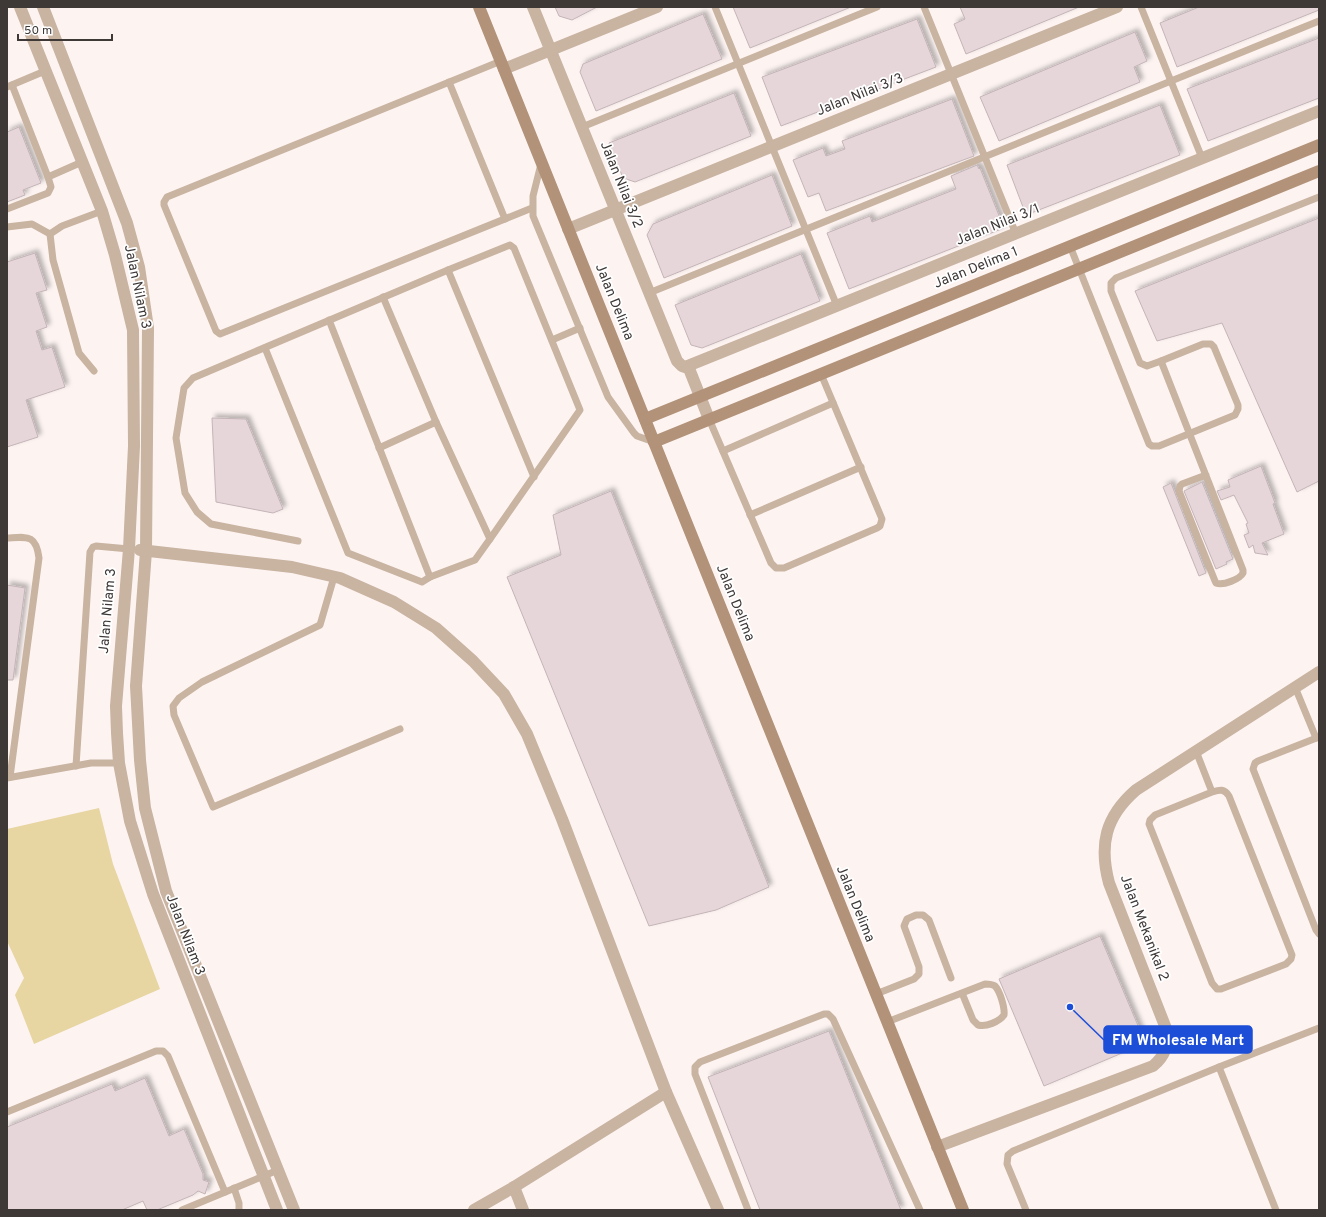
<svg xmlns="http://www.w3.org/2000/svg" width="1326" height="1217" font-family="Overpass,sans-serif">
<defs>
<filter id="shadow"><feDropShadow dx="3.5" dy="-3.5" stdDeviation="2" flood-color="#0004"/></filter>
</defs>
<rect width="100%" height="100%" fill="#fdf4f2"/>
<polygon fill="#e7d5a2" points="99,808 113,864 160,989 34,1044 15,995 24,978 7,941 7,829"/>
<g fill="#e6d6d9" stroke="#c4b4b8" filter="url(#shadow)">
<polygon points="555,7 597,7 572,20 559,16"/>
<polygon points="733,7 851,7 750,48"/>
<polygon points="960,7 1079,7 966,54 954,24 965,19"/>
<polygon points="1199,7 1319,7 1319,10 1177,67 1160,23"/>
<polygon points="703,14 722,59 596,111 580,72 583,64"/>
<polygon points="917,19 936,67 781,126 762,77"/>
<polygon points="1135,32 1147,61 1134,67 1140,82 999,141 980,97"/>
<polygon points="1319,38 1319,98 1208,141 1187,89"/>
<polygon points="734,93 751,136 635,182 623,178 609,143"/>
<polygon points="952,99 974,156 826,211 819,193 808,197 793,160 823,148 826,156 845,149 842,141"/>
<polygon points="1160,105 1180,155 1026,215 1007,165"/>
<polygon points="19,127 41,183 23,190 25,195 7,202 7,132"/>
<polygon points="977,165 979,169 980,168 1004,228 849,289 827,233 870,216 872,222 956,189 951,176"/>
<polygon points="772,175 792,226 664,278 647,235 653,224"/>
<polygon points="1319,218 1319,481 1297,492 1222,323 1157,341 1135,291"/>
<polygon points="35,253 47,290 36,293 47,327 36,331 42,350 52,347 65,387 26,400 38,437 7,447 7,262"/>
<polygon points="801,254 820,301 702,348 691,345 675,305"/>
<polygon points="212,418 246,419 283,509 273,513 216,502"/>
<polygon points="1261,466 1275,503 1273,504 1284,534 1262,543 1268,555 1255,553 1253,545 1249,548 1244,535 1249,533 1246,524 1248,523 1234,495 1221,500 1217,491 1230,487 1228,480"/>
<polygon points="1202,482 1233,559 1226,562 1227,564 1216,569 1184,491"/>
<polygon points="1171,483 1206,573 1199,576 1163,487"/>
<polygon points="611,491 769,887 716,910 649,926 507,577 561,555 553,515"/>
<polygon points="7,585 25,588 13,680 7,680"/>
<polygon points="1100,936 1142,1035 1134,1048 1044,1086 999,979"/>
<polygon points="829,1031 901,1210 760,1210 708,1077"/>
<polygon points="145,1078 169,1136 184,1129 203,1174 203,1180 209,1182 205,1194 198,1191 193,1195 157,1210 147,1210 143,1201 122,1210 7,1210 7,1127 112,1084 115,1091"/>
</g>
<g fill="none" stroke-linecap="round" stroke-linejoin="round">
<g stroke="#c9b3a1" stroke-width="7">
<polyline points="715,7 837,306"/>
<polyline points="924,7 1016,234"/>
<polyline points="1141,7 1202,158"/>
<polyline points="501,61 167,197 164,202 164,205 216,331 220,334 532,208"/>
<polyline points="449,82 505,219"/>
<polyline points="12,85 48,177 82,162"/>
<polyline points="7,87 45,71"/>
<polyline points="582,127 877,7"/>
<polyline points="541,164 533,196 533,216 608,397 634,433 637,436 654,442"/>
<polyline points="7,209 48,193 51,187 48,177"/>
<polyline points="7,227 32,224 50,234"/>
<polyline points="1070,246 1149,444 1152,446 1159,446 1235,415 1238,409 1238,405 1214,347 1211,344 1203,344 1161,361"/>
<polyline points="448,270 534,477"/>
<polyline points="649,293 1319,21"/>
<polyline points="329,320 430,577"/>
<polyline points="552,340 580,328"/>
<polyline points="265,348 348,553 422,582 430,577 475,560 490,539 436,422 383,297"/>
<polyline points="94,371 79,353 53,260 50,234 62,226 102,211"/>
<polyline points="709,419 771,563 776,568 784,568 877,528 880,526 882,519 821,374"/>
<polyline points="379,448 436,422"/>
<polyline points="723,451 833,403"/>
<path d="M 1206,475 L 1182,484 L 1180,486 L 1179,491 L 1215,581 L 1216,583 C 1223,586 1240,579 1243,573 L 1243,570 L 1161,361 L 1147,366 L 1140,363 L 1111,291 L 1111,283 L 1116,278 L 1319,197"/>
<polyline points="750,515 861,467"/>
<path d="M 7,538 C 27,537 36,534 39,558 L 10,777"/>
<polyline points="298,541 211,524 197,512 185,493 176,438 184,388 193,378 448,270 510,245 514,248 580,410 490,539"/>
<polyline points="334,577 320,625 202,682 179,698 173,706 174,715 213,807 400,729"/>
<polyline points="1295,687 1316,738"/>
<polyline points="1319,737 1258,761 1255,763 1253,769 1316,930 1319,934"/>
<path d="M 1196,751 L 1212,792 C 1219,790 1224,788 1229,796 L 1292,955 L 1291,959 L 1286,964 L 1221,989 L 1217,989 L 1212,983 L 1149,824 L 1150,820 L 1155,815 L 1212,792"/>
<polyline points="76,766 90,552 93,547 96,546 129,549"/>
<polyline points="7,778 91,763 119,763"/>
<polyline points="876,994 914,979 919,974 919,967 904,926 907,919 916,915 923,915 929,920 951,978"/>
<path d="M 887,1022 L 985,984 C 989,984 992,984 995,986 C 1000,991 1005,1008 1004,1015 C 999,1022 986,1027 978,1025 L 973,1020 L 962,993"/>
<polyline points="1219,1067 1276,1210"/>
<polyline points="7,1112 156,1051 163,1051 168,1056 225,1192"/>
<polyline points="234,1188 239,1203 239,1210"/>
<polyline points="182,1210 278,1170"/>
<polyline points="748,1210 695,1074 695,1067 700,1062 824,1014 828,1014 833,1019 920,1210"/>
<polyline points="1026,1210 1007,1164 1008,1155 1013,1151 1219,1067 1319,1028"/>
</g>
<g stroke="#c9b3a1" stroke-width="12">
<polyline points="20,7 102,211 115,255 133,330 134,446 129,549 116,706 117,733 119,763 130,821 153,894 277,1210"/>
<polyline points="43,7 127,223 139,267 148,328 146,551 136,686 140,760 145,808 166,891 294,1210"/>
<polyline points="533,7 677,361 682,366 685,367 1319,111"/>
<polyline points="504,69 657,7"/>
<polyline points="568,229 1117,7"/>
<polyline points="688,366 709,419"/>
<polyline points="140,550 292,567 340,578 394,602 436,628 473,661 504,694 527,734 562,819 666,1092 718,1210"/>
<path d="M 937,1147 L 1153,1066 C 1165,1056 1168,1046 1167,1031 L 1109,883 C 1099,845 1105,817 1136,790 L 1319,672"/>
<polyline points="514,1187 523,1210"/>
<polyline points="474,1210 514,1187 666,1092"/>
</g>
<g stroke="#b29278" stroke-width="12">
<polyline points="479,7 963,1210"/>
<polyline points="645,419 1319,145"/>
<polyline points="654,442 1319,171"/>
</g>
</g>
<g text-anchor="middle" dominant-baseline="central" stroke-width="3.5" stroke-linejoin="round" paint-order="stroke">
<g font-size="14" fill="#3e3837" stroke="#fff">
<text transform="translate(860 95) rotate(-22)">Jalan Nilai 3/3</text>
<text transform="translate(621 185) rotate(68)">Jalan Nilai 3/2</text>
<text transform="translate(998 225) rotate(-22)">Jalan Nilai 3/1</text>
<text transform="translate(976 268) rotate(-22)">Jalan Delima 1</text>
<text transform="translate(137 287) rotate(78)">Jalan Nilam 3</text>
<text transform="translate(614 302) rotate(68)">Jalan Delima</text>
<text transform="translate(735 603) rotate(68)">Jalan Delima</text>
<text transform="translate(108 611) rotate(-85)">Jalan Nilam 3</text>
<text transform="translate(855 904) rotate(68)">Jalan Delima</text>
<text transform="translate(1144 928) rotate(69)">Jalan Mekanikal 2</text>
<text transform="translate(185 935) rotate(69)">Jalan Nilam 3</text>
</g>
</g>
<path fill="none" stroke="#1d4ed8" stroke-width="1.5" d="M1070 1007L1104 1040"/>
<circle fill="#1d4ed8" stroke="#fff" stroke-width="1.5" cx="1070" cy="1007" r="4"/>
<rect fill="#1d4ed8" stroke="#1d4ed8" stroke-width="1.5" x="1104" y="1026" width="148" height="27" rx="4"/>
<g font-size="15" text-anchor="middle" font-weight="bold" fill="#fff">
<text x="1178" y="1045">FM Wholesale Mart</text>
</g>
<rect width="1326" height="1217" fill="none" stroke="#3e3837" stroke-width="16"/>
<path d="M18 34v6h94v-6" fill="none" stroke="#3e3837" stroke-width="2"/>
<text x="24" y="34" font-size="12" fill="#3e3837" stroke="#ffffff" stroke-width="3" paint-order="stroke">50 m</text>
</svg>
